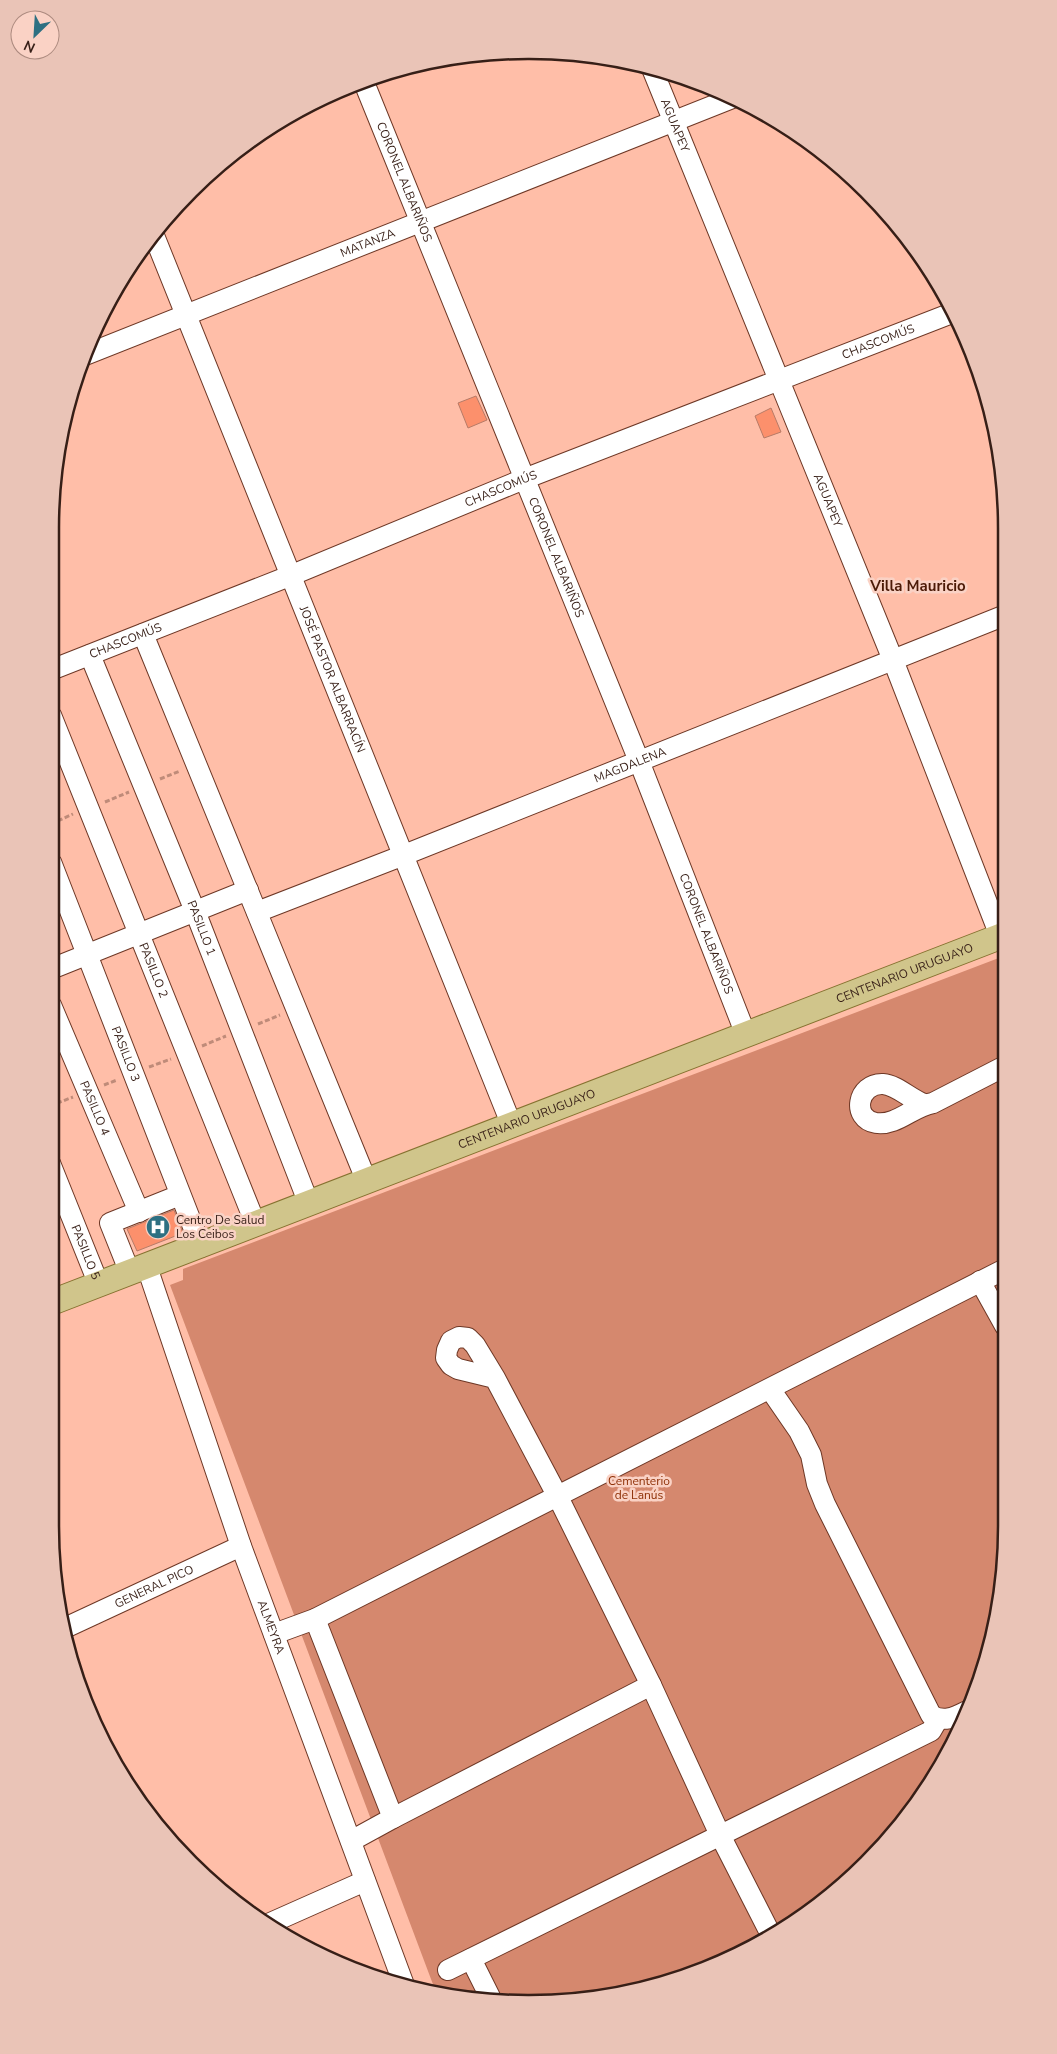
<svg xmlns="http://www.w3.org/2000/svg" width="1057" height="2054" font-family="'Nunito Sans',sans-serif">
<rect width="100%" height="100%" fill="#ffbea8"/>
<polygon fill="#d5886e" points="1004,956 1006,1557 991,1649 958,1737 867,1864 740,1955 591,2000 437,1995 170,1285 183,1280 183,1269"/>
<g fill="#fc906c" stroke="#b77b67">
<polygon points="476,396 487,420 468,428 458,403"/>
<polygon points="771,408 781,432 764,438 755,416"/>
<polygon points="174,1210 183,1233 137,1251 127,1229"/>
</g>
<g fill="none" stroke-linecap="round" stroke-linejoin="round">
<g stroke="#6e3826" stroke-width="22">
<g id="minor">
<path id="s1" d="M 651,66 L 893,660 L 1000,936"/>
<path id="s2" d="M 363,80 L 639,761 L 746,1035"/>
<path id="s3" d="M 153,233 L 512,1126"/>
<path id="s4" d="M 85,355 L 735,97"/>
<polyline points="143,634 367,1182"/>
<path id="s5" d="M 90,655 L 195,911 L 309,1204"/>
<path id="s6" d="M 51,670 L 292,575 L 524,479 L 952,313"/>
<path id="s7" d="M 51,715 L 256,1225"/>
<path id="s8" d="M 51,862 L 201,1247"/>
<path id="s9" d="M 257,912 L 404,855 L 1003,616"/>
<polyline points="51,969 248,890"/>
<path id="s10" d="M 51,1005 L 139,1212"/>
<path d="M 924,1104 C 910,1099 897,1085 883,1084 C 857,1083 851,1119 876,1123 C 897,1126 913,1106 933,1103 L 1005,1066"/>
<path id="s11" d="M 50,1163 L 99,1285"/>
<path id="s12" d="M 147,1267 L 241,1546 L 404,1985"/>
<polyline points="130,1273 110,1223 180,1195"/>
<polyline points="980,1281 1005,1326"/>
<polyline points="495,1378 458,1369 451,1365 446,1358 447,1350 451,1341 459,1337 468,1338 475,1345 495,1378 558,1497 651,1685 720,1835 770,1933"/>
<path d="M 770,1389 L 799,1431 L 811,1455 L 817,1484 L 825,1504 L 931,1715 C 944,1723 955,1717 967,1711"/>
<polyline points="315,1619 393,1818 351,1841"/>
<path id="s13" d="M 67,1627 L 241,1546"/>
<polyline points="274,1634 315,1619 1005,1269"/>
<polyline points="393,1818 651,1685"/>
<polyline points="266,1925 365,1881"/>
<polyline points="471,1959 490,1997"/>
<polyline points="448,1970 931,1731 938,1719"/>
</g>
</g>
<g stroke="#867230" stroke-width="27">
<g id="major">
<path id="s14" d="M 50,1303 L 1004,935"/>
</g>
</g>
<g stroke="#bf8b79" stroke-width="3" stroke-dasharray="5 2.5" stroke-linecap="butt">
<polyline points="160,779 180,771"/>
<polyline points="105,802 129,792"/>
<polyline points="51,824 73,814"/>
<polyline points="258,1024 280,1015"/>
<polyline points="202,1046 226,1036"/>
<polyline points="149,1067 171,1059"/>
<polyline points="104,1085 117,1080"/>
<polyline points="50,1106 73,1097"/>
</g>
<use href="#minor" stroke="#fff" stroke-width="20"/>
<use href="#major" stroke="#d0c58b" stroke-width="25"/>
</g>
<defs>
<g id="hospital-disc" transform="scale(1.25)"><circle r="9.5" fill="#2e7082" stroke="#fad2c5"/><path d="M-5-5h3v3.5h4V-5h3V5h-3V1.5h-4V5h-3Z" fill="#fff"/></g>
</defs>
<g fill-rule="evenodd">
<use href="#hospital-disc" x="158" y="1227"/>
</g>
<g text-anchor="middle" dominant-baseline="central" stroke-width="5" stroke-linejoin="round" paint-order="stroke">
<g font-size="12" fill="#371f17" stroke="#fad2c5">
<text stroke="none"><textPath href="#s1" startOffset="64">AGUAPEY</textPath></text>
<text stroke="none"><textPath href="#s2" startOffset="110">CORONEL ALBARIÑOS</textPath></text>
<text stroke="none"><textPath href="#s4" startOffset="304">MATANZA</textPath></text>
<text stroke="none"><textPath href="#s6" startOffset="890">CHASCOMÚS</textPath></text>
<text stroke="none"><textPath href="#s6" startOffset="485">CHASCOMÚS</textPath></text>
<text stroke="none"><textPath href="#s1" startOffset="469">AGUAPEY</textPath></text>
<text stroke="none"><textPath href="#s2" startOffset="515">CORONEL ALBARIÑOS</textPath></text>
<text stroke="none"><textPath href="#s6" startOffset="80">CHASCOMÚS</textPath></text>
<text stroke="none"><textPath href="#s3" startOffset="481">JOSÉ PASTOR ALBARRACÍN</textPath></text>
<text stroke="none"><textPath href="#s9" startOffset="401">MAGDALENA</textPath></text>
<text stroke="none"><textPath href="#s5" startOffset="295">PASILLO 1</textPath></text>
<text stroke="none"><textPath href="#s2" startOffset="920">CORONEL ALBARIÑOS</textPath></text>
<text stroke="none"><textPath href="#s7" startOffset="275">PASILLO 2</textPath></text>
<text stroke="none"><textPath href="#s14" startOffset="916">CENTENARIO URUGUAYO</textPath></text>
<text stroke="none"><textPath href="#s8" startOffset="206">PASILLO 3</textPath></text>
<text stroke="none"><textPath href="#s10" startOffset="112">PASILLO 4</textPath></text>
<text stroke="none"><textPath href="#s14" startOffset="511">CENTENARIO URUGUAYO</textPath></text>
<text stroke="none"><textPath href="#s11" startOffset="96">PASILLO 5</textPath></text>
<text stroke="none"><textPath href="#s13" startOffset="96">GENERAL PICO</textPath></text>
<text stroke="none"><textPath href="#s12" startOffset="381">ALMEYRA</textPath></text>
</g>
<g font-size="12" fill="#371f17" stroke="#fad2c5" text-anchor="start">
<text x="176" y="1220">Centro De Salud<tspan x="176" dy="14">Los Ceibos</tspan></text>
</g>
<g font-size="12" fill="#8e3006" stroke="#fad2c5">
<text x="639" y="1481">Cementerio<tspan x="639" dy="14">de Lanús</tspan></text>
</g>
<g font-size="15" font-weight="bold" fill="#4c1a07" stroke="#fad2c5">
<text x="918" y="586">Villa Mauricio</text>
</g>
</g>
<path d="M0 0H1057V2054H0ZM528 59H529A469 469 0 0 1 998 528V1526A469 469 0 0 1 529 1995H528A469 469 0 0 1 59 1526V528A469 469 0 0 1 528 59Z" fill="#eac4b7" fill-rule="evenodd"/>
<path fill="none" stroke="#371f17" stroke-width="2.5" d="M528 59H529A469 469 0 0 1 998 528V1526A469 469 0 0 1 529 1995H528A469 469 0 0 1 59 1526V528A469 469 0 0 1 528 59Z"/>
<g transform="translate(35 35) rotate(205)"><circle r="24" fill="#fad2c5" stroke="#ac8a7f"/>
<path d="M0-4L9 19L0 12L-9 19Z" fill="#2e7082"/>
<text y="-8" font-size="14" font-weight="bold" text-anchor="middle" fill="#371f17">N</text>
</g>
</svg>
